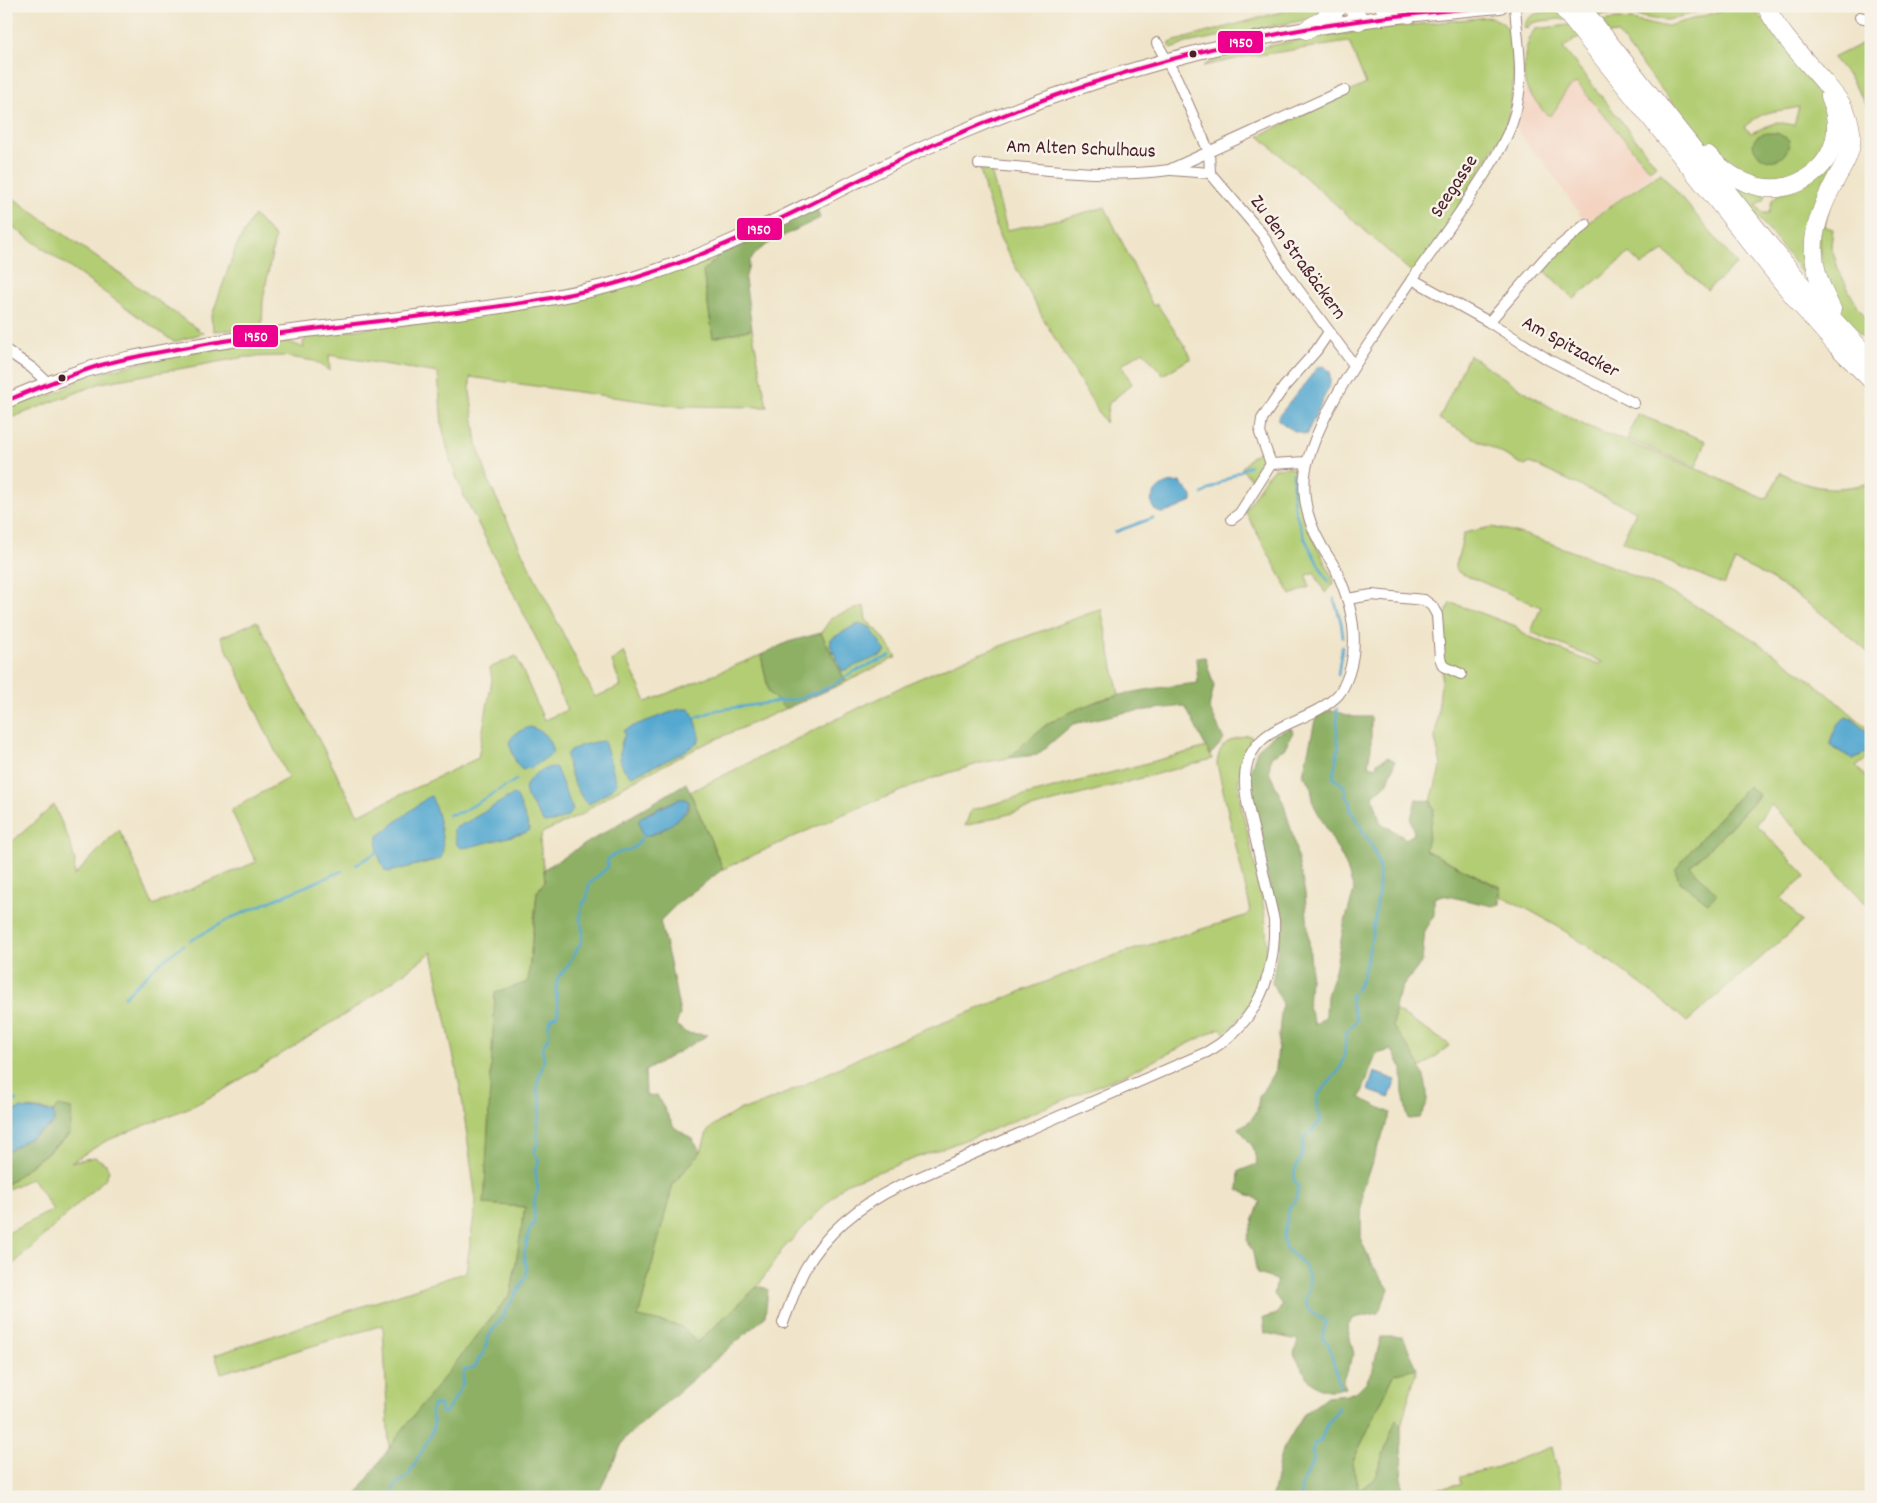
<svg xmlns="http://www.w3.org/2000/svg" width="1877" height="1503" font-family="Dekko,sans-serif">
<rect width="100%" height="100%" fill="#f7f3e8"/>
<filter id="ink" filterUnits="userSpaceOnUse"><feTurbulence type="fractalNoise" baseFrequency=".02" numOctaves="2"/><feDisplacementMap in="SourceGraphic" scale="10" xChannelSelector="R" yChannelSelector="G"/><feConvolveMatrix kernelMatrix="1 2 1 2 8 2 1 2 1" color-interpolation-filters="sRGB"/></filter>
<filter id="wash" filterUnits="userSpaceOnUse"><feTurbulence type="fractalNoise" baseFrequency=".0096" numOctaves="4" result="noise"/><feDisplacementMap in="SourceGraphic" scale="20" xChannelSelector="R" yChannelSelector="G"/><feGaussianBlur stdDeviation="1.12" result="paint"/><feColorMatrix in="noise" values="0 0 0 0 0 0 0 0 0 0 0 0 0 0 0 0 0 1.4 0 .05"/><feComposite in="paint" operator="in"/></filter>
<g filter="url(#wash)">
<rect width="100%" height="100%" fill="#f0e5ca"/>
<polygon fill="#f4d3c1" points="1577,83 1653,175 1585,222 1539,155 1537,156 1516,128 1526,86 1544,112 1548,115 1551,115 1564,93 1568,88"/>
<g fill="#b2cd73" stroke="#7e764f" fill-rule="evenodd">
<polygon points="1303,6 1334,6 1310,19 1186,43 1172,49 1169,47 1170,43 1175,41"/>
<path d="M 1602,6 L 1717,6 L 1668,20 L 1652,19 L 1625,13 L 1541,21 L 1532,23 L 1527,28 L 1524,27 C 1526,19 1531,16 1538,13 Z"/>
<path d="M 1738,6 L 1750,6 L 1774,30 L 1818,86 L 1825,100 L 1829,138 L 1816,163 L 1780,183 L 1747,177 L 1711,152 L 1617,33 L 1572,39 L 1573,41 L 1563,48 L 1656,165 L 1650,170 L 1577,83 C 1559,93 1563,102 1551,115 L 1548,115 L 1544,112 C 1539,104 1529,95 1526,86 C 1521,71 1525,42 1535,29 L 1618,19 L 1632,20 L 1658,26 L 1668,26 ZM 1799,107 L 1794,125 L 1777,122 L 1751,133 L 1744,127 C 1767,108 1773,113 1799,107 Z"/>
<path d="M 1487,17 C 1496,18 1505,23 1509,31 C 1519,54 1512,105 1505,129 L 1417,277 L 1259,136 L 1366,84 L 1349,42 L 1245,57 L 1203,66 L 1224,55 L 1293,41 L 1376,29 Z"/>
<polygon points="1868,32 1871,32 1871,112 1850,78 1833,58 1867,41"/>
<polygon points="1845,134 1812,285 1726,177 1766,194 1764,200 1756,205 1762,213 1769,213 1772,200"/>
<polygon points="979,164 989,164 1007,230 1069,217 1105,207 1153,306 1157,304 1188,351 1191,358 1163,375 1143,351 1121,365 1132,384 1109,403 1105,423 1044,320 1000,238 986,195"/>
<path d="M 1661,173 L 1737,264 L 1707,290 L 1664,251 L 1642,265 L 1629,253 L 1574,299 L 1541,267 C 1574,228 1618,200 1661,173 Z"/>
<polygon points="6,193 203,333 174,342 6,222"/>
<polygon points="254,215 275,237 263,300 262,328 214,331 211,318 236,247"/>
<path d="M 1820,225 L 1833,229 L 1831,246 L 1838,268 L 1851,295 L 1871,327 L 1871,345 C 1854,328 1831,307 1824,283 C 1820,272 1821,239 1820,225 Z"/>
<path d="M 721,253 L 703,272 L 713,338 L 752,329 L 767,407 L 678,406 L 470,377 L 470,391 L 477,444 L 490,485 L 525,558 L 595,697 L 621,686 L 612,661 L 624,652 L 646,702 L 761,655 L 769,693 L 785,709 L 705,744 L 629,783 L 591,807 L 585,813 L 542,833 L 540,842 L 545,881 L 537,892 L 528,982 L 484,1204 L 525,1207 L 511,1293 L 389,1448 L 383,1325 L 221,1373 L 215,1355 L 466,1272 L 476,1201 L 461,1092 L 432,952 L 360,1005 L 222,1091 L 193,1106 L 106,1141 L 71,1162 L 95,1157 L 106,1164 L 109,1171 L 106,1178 L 6,1271 L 6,1234 L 53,1210 L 32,1178 L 6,1190 L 6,1185 L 70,1135 L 58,1106 L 53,1112 C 38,1108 20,1106 6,1114 L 6,847 L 54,805 L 71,845 L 75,862 L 74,876 L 119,829 L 153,905 L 256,862 L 231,810 L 288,778 L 221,637 L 257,621 L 358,815 L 478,758 L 492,680 L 490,668 L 516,656 L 544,720 L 567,710 L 539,644 L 464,496 L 451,463 L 442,426 L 438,373 L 329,355 L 330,371 L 314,361 L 283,356 L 245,357 L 101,383 L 6,420 L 6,406 L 53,395 L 77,382 L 78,379 L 102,372 L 183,353 L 282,339 L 304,348 L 303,343 L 305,339 L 308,336 L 469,315 Z"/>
<path d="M 1469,355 L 1543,403 L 1584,425 L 1707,473 L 1764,499 L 1767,498 L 1781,472 C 1813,491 1834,491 1871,483 L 1871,655 C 1829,618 1786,583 1735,561 L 1724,585 L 1622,541 L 1636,511 L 1530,463 L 1525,466 L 1439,419 Z"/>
<polygon points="1637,414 1706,441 1696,467 1627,439"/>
<polygon points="1261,450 1264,460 1256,483 1241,469 1251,457"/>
<polygon points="1288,467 1298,471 1298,493 1304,519 1334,581 1333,585 1325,593 1314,572 1307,575 1309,587 1291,595 1245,511 1266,477 1274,468"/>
<path d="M 1491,527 C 1524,532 1554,545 1585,556 C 1653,582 1717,613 1776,655 C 1810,678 1840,704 1871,731 L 1871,736 L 1854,720 L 1847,717 C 1838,721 1832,734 1830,744 L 1832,747 L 1853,759 L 1871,750 L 1871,756 L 1856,767 L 1871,781 L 1871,909 L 1799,832 L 1771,805 L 1756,824 L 1806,876 L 1781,898 L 1802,922 L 1687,1022 C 1663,1000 1638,982 1612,963 C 1575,937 1541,914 1500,896 L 1500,887 L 1425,850 L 1434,810 L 1431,801 L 1441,765 L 1435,739 L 1443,666 L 1437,615 L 1445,616 L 1450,603 L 1458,605 L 1516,626 L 1521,633 L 1580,658 L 1599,664 L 1602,662 L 1531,632 L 1541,607 L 1458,572 L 1455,569 L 1464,533 ZM 1747,787 L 1759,796 L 1720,838 L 1690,866 L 1716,894 L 1708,903 L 1676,870 L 1698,842 Z"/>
<polygon points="864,606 866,620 877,630 897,657 846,682 821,633 832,617"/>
<polygon points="1101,609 1119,695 1099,700 1048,723 1009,758 981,763 939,776 846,813 723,869 690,792 909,683 957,662"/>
<path d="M 1248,735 L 1253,738 C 1248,750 1241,764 1239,777 C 1237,794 1243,814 1247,830 C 1263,907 1290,970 1225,1033 L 1220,1028 L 1133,1071 L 984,1133 L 845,1184 L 782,1250 L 758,1286 L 698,1342 L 680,1326 L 638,1317 L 673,1184 L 701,1152 L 707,1132 L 714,1125 L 741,1109 L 750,1108 L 789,1092 L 875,1050 L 1050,980 L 1119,954 L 1245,916 L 1249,912 L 1250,907 L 1217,764 C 1219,743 1229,740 1248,735 Z"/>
<polygon points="1207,747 1212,759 965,826 971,810"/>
<polygon points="1395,1010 1450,1045 1420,1069 1393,1027"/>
<polygon points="1417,1368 1401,1426 1396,1420 1374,1480 1358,1491 1352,1463 1395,1373"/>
<polygon points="1552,1447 1563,1497 1398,1497 1402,1493 1460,1485 1460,1476 1497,1467"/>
</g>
<g fill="#8db065" stroke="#6c6848" fill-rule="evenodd">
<path d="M 1768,133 L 1777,133 L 1790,140 C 1789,144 1788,149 1786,152 C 1771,177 1732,138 1768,133 Z"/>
<polygon points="816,207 820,218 771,242 759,250 750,260 745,280 752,329 713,338 703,272 721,253"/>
<polygon points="821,633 846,682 785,709 769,693 761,655 788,642"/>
<path d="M 1205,657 L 1214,686 L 1209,707 L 1224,740 L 1210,755 L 1185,706 L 1127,712 L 1073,724 L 1037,755 L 1009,758 C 1022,746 1035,732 1050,723 C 1097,695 1145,689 1198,683 L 1196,658 Z"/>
<path d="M 1331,710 L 1354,717 L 1371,717 L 1371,748 L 1368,765 L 1375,768 L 1378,762 L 1388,757 L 1395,761 L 1388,782 L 1373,796 L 1380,822 L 1406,839 L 1414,834 L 1411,819 L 1416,799 L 1431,801 L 1434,810 L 1425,850 L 1500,888 L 1500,904 L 1493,906 L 1442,895 L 1434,898 L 1434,915 L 1425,929 L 1422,962 L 1403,986 L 1396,1002 L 1393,1027 C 1409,1047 1429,1072 1427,1100 C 1427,1106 1422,1113 1419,1118 L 1408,1119 L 1403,1093 L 1402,1069 L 1392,1050 L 1376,1054 L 1360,1098 L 1391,1113 L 1362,1189 L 1361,1240 L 1371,1263 L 1389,1289 L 1378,1313 L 1354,1318 L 1347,1327 L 1354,1354 L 1342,1381 L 1345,1388 C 1340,1388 1334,1391 1329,1390 C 1310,1389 1302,1368 1294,1354 L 1298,1340 L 1265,1333 L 1263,1318 L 1277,1314 L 1282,1305 L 1274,1294 L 1277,1280 L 1257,1274 L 1253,1253 L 1247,1239 L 1260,1202 L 1254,1197 L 1238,1190 L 1239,1171 L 1257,1164 L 1253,1147 L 1239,1128 L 1251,1120 L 1257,1111 L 1259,1097 L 1276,1069 L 1282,1002 L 1272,983 L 1278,948 L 1274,906 L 1250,799 L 1249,776 L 1257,750 L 1274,735 L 1291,728 L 1293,732 L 1284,749 L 1271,756 L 1269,772 L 1283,802 L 1293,836 L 1305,893 L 1311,967 L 1308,1006 L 1315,1025 L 1326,1016 L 1327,996 L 1335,970 L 1344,925 L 1354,891 L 1346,865 L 1314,805 L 1310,783 L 1303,775 L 1316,716 Z"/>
<path d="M 686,783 L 723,869 L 679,902 L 660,921 L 671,967 L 680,1014 L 676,1025 L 686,1033 L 708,1035 L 645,1071 L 646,1096 L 657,1095 L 674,1127 L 692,1139 L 701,1152 L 673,1184 L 638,1317 L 680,1326 L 698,1342 L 758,1286 L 768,1289 L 765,1317 L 625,1438 L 596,1497 L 355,1497 L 399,1434 L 511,1293 L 525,1207 L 484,1204 L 495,993 L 528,982 L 537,892 L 545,881 L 544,869 ZM 679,799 L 689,807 L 687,811 C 674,821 662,834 645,836 L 641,830 L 650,812 Z"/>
<polygon points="1748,786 1759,795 1720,838 1690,866 1717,894 1708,903 1680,882 1675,870 1698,842"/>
<polygon points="58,1106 72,1109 70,1134 6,1185 6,1152 52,1125 54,1120 53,1112"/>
<polygon points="1381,1337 1403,1337 1417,1368 1395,1373 1352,1463 1359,1491 1374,1480 1396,1419 1401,1426 1402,1493 1398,1497 1272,1497 1281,1453 1303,1415 1327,1397 1347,1395 1357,1391 1366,1382 1373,1369"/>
</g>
<g fill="#54a8d0" stroke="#4f647e">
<polygon points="1323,366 1330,371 1330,385 1306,435 1292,430 1278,420 1278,417 1318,367"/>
<path d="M 1180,482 L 1192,496 L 1192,501 C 1184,505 1171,512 1162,513 C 1160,513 1157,512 1155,510 C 1145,501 1157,486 1168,483 C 1171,482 1176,483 1180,482 Z"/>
<polygon points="861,624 870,627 886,652 880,656 842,671 830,645 831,639 855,625"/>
<path d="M 680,709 L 689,709 C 696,717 700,731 699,741 C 683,756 652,766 632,776 C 616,768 618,747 625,734 L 623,731 L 638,724 Z"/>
<path d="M 1847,717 L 1854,720 L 1871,736 L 1871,750 L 1853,759 L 1832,747 L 1830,744 C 1832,734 1838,721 1847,717 Z"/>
<path d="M 530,727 C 544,731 550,738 553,753 L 533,767 L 522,770 L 516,763 L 509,743 C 512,734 521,730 530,727 Z"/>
<path d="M 604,741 L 617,783 L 612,789 L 591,803 L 587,804 C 578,795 565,765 567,753 C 578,745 591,742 604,741 Z"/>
<path d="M 551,767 L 556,768 L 573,810 C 567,820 554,822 544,823 L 527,797 L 525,788 C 529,776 540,770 551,767 Z"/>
<polygon points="512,795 516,795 518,799 530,830 525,833 469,847 462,848 457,845 453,829 467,822"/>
<path d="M 431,796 C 437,807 448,852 440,859 L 389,872 L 385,871 L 377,852 L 378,836 L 428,797 Z"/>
<path d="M 679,799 L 685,799 L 689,802 C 688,817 658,834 645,836 L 642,834 L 639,821 L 641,817 Z"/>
<polygon points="1374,1072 1396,1080 1389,1098 1368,1090"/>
<polygon points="21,1108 53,1112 54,1120 52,1125 6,1152 6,1114"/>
</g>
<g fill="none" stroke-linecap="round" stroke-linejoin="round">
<g stroke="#54a8d0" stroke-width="2.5">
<path d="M 1293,473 C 1293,481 1292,489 1293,497 C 1296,529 1314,556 1329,583"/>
<polyline points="1202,494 1250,465"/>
<polyline points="1115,532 1153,518"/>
<polyline points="1334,599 1341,622 1343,637"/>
<polyline points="1338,675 1342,647"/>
<path d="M 1337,709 L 1337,740 L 1339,745 L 1333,777 L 1345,787 L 1346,797 L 1351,802 L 1350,811 L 1355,816 L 1356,821 L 1361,825 L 1362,832 C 1372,841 1377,856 1379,870 C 1381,890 1368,969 1358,987 C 1356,990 1353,993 1351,996 L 1352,1008 L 1357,1020 L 1346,1032 L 1344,1057 L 1340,1069 L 1318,1095 L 1317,1107 L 1321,1121 L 1304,1138 L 1301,1159 L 1295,1169 L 1294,1179 L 1298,1188 L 1296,1199 L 1289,1208 L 1283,1238 L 1286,1249 L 1304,1264 L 1309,1277 L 1309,1290 L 1305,1300 L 1308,1309 L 1326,1322 L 1322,1338 L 1328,1343 L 1340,1386"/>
<polyline points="695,718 717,710 798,699 830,687 851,673 890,656"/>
<polyline points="448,815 462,812 516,780"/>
<polyline points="356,865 377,852"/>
<polyline points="190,941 231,918 342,871"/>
<polyline points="124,997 156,966 183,945"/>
<polyline points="6,1104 17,1100"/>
<path d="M 392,1497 L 395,1485 L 408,1476 L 430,1437 L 434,1424 L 431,1412 L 433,1405 L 439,1404 L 441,1413 L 445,1413 C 451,1404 458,1395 462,1385 C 464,1379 461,1375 465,1369 C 484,1367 472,1362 484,1353 L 488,1337 L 502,1318 L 525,1278 L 527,1270 L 524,1260 L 525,1250 L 529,1231 L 534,1223 L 534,1202 L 538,1189 L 535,1171 L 539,1160 L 534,1153 L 538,1141 L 537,1131 L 541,1101 L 537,1090 L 539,1076 L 544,1062 L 542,1047 C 546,1041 552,1034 548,1026 L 551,1019 L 557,1015 L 558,1007 L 556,992 L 557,979 L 567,967 L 581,942 L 583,935 L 580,917 L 583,903 L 587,899 L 589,884 L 608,867 L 607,860 C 619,847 633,857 643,835"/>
<path d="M 1301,1497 C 1300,1479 1307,1475 1314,1460 L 1312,1453 L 1314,1444 L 1321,1441 C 1323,1426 1333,1420 1338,1407"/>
</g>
</g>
</g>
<g filter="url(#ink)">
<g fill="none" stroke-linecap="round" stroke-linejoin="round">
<g stroke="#9d827a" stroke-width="12">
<g id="minor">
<polyline points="1860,17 1871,20"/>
<polyline points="1157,43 1177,79 1209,152 1210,173"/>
<path d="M 979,164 C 1041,168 1107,179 1169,170 L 1344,90"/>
<polyline points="1171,170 1210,173"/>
<polyline points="1210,173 1262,234 1283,269 1354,365"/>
<polyline points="1412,279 1489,322 1549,360 1634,403"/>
<polyline points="1489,322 1545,258 1586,224"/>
<polyline points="6,350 32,368 48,383"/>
<polyline points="1307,462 1271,464 1260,433 1262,419 1284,387 1316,351 1329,332"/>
<polyline points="1232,519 1240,513 1271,464"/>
<polyline points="1347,599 1372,595 1424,600 1432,606 1437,615 1440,658 1443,666 1461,674"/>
<path d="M 783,1323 C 790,1305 796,1286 805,1269 C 827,1231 860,1205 899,1186 L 1207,1052 C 1257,1024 1276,975 1274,920 C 1267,889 1260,859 1253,828 C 1249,812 1244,793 1245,777 C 1248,722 1308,726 1338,695 C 1344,688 1349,675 1351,666 C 1359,633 1350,600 1336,570 C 1332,561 1325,553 1320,543 C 1304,514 1299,485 1310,453 C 1324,412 1348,375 1372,339 C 1386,319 1399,298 1413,278 C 1432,251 1452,225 1470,197 C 1488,168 1510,140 1517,105 C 1524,73 1517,39 1515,6"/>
</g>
</g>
<g stroke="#9d827a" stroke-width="16">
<path id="secondary" d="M 6,401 C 46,384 89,366 132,358 C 233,336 338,327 441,314 C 498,307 555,299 611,285 C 730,255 835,186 947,138 C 1047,95 1153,60 1260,38 C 1339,21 1419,13 1500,6"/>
</g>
<g stroke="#9d827a" stroke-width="19">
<g id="motorway">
<polyline points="1353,6 1359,21"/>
<polyline points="1384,6 1409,14"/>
<polyline points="1561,6 1799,303 1836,345 1871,380"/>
<polyline points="1580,6 1767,242 1811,296 1871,360"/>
<path d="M 1766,6 C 1777,31 1806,61 1824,82 C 1837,98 1848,108 1851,131 C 1854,147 1845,164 1837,177 C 1810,227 1804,258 1832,309"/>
<polyline points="1306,30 1327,17 1339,6"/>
<path d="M 1708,155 C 1721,169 1740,183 1760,187 C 1796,195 1837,166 1836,126 C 1836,116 1833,106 1830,96"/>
</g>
</g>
<use href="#minor" stroke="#fff" stroke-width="10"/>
<use href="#secondary" stroke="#fff" stroke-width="14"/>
<use href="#motorway" stroke="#fff" stroke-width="18"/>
<g stroke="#f7f3e8" stroke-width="8">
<path id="bus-1" d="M 6,401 C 37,388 69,375 101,365 C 141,354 183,348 224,341 C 298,330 374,322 448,313 C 503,306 557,299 610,285 C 729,254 834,188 946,139 C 1055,91 1171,55 1288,32 C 1357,19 1427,12 1497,6"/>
</g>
<use href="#bus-1" stroke="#ec008d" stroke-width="4"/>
</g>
</g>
<g fill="#4a1f2b" stroke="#f7f3e8" stroke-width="2">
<circle cx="1193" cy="54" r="4.5"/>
<circle cx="62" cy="378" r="4.5"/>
</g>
<g text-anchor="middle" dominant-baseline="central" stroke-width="5" stroke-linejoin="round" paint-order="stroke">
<g font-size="20" fill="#4a1f2b" stroke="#f7f3e8">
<text transform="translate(1081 150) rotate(2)">Am Alten Schulhaus</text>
<text transform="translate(1455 187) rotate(-57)">Seegasse</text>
<text transform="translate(1297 258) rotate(54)">Zu den Straßäckern</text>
<text transform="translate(1570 348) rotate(29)">Am Spitzacker</text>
</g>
</g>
<g stroke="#f7f3e8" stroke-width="2">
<rect x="1217" y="30" width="47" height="24" rx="5" fill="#ec008d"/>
<rect x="736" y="217" width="47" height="24" rx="5" fill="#ec008d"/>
<rect x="232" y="324" width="47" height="24" rx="5" fill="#ec008d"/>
</g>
<g font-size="14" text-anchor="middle" font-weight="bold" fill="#fff">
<text x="1241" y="47">1950</text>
<text x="759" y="234">1950</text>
<text x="256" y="341">1950</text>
</g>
<rect width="1877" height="1503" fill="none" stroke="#f7f3e8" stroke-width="25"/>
</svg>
